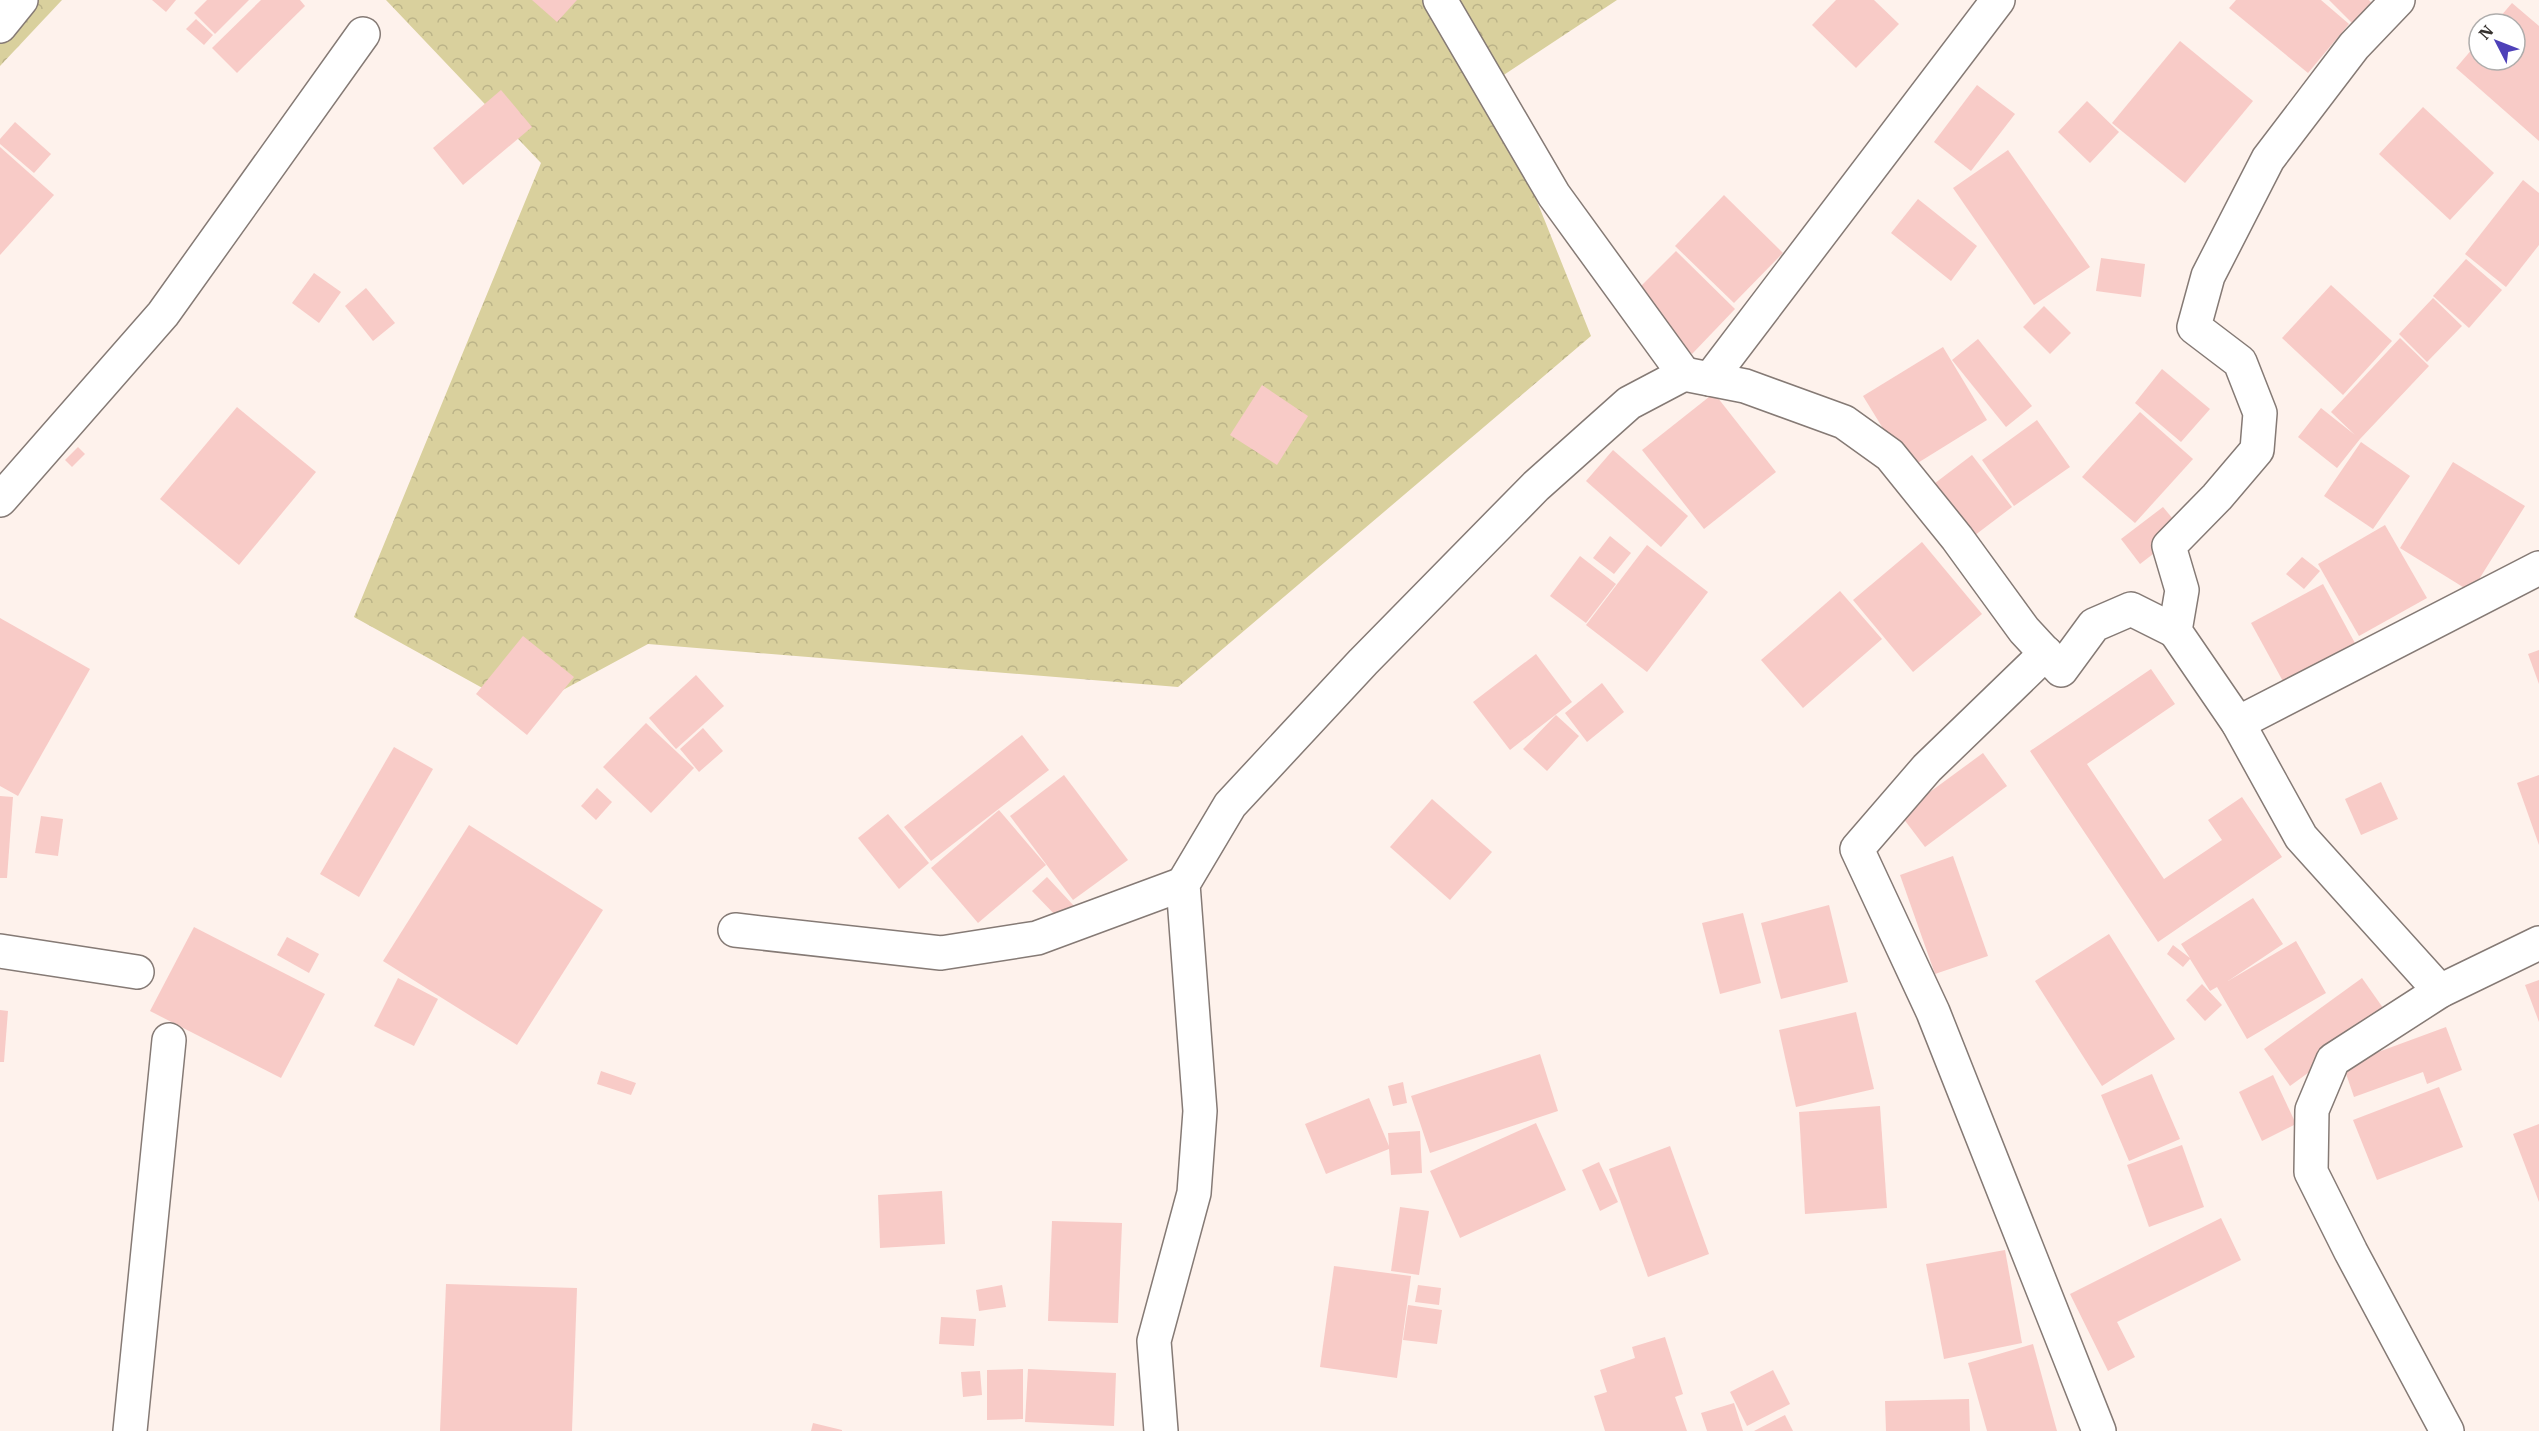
<svg xmlns="http://www.w3.org/2000/svg" width="2539" height="1431" font-family="'IBM Plex Serif',serif">
<defs>
<pattern id="forest-crowns" width="20" height="18" patternUnits="userSpaceOnUse" patternTransform="scale(1.5)"><rect width="20" height="18" fill="#d9d09d"/><path d="M2 6a3 3 0 1 1 6 0M12 15a3 3 0 1 1 6 0" fill="none" stroke="#bbb388"/></pattern>
</defs>
<rect width="100%" height="100%" fill="#fef2ec"/>
<g fill="url(#forest-crowns)">
<polygon points="0,0 62,0 0,66"/>
<polygon points="386,0 1617,0 1490,84 1591,336 1178,687 648,644 524,711 354,617 541,163"/>
</g>
<g fill="#f8cbc7">
<polygon points="152,0 176,0 166,12"/>
<polygon points="207,0 249,0 215,34 194,13"/>
<polygon points="261,0 300,0 305,6 237,73 212,48"/>
<polygon points="532,0 577,0 557,22"/>
<polygon points="1836,0 1874,0 1899,24 1856,68 1812,25"/>
<polygon points="2236,0 2321,0 2349,24 2308,73 2229,8"/>
<polygon points="2329,0 2369,0 2374,6 2355,26"/>
<polygon points="2512,3 2539,26 2539,141 2456,68 2479,41 2479,60 2515,60 2515,24 2494,24"/>
<polygon points="196,19 213,35 204,45 186,29"/>
<polygon points="2180,41 2253,101 2185,183 2112,123"/>
<polygon points="1977,85 2015,114 1971,171 1934,142"/>
<polygon points="501,90 532,127 463,185 433,148"/>
<polygon points="2087,101 2119,132 2090,163 2058,132"/>
<polygon points="2423,107 2494,173 2450,220 2379,154"/>
<polygon points="15,122 51,154 34,173 0,144 0,139"/>
<polygon points="0,147 54,195 0,255"/>
<polygon points="2008,150 2090,267 2034,305 1953,188"/>
<polygon points="2523,180 2539,193 2539,245 2506,287 2465,254"/>
<polygon points="1724,195 1783,253 1734,303 1675,246"/>
<polygon points="1918,199 1977,246 1951,281 1891,233"/>
<polygon points="1676,251 1735,309 1692,354 1632,295"/>
<polygon points="2101,258 2145,264 2141,297 2096,291"/>
<polygon points="2466,259 2502,290 2469,328 2433,296"/>
<polygon points="314,273 341,292 319,323 292,303"/>
<polygon points="2331,285 2392,341 2343,395 2282,338"/>
<polygon points="366,288 395,323 373,341 345,306"/>
<polygon points="2433,298 2462,326 2427,362 2399,334"/>
<polygon points="2044,306 2071,333 2050,354 2023,327"/>
<polygon points="2400,338 2429,366 2360,439 2337,468 2298,437 2321,408 2355,435 2331,412"/>
<polygon points="1978,339 2032,406 2006,427 1952,360"/>
<polygon points="1943,347 1987,420 1908,469 1863,396"/>
<polygon points="2162,369 2210,409 2181,442 2135,403"/>
<polygon points="1262,385 1308,416 1277,465 1230,435"/>
<polygon points="1714,393 1776,472 1704,529 1642,450"/>
<polygon points="237,407 316,472 239,565 160,499"/>
<polygon points="2140,412 2193,459 2135,523 2082,477"/>
<polygon points="2037,420 2070,467 2014,506 1982,460"/>
<polygon points="2361,442 2410,476 2373,529 2324,496"/>
<polygon points="78,447 85,454 72,467 65,460"/>
<polygon points="1613,450 1688,516 1661,547 1586,481"/>
<polygon points="1972,455 2012,507 1966,542 1926,490"/>
<polygon points="2453,462 2525,506 2471,592 2400,548"/>
<polygon points="2163,507 2183,531 2140,564 2121,539"/>
<polygon points="2385,525 2427,598 2359,636 2318,564"/>
<polygon points="1610,536 1631,553 1614,574 1593,558"/>
<polygon points="1922,542 1982,614 1913,672 1853,600"/>
<polygon points="1647,545 1708,592 1647,672 1586,625"/>
<polygon points="1580,556 1616,584 1586,623 1550,596"/>
<polygon points="2302,557 2320,571 2304,589 2286,574"/>
<polygon points="2323,584 2356,645 2285,685 2251,623"/>
<polygon points="1840,591 1882,639 1803,708 1761,660"/>
<polygon points="0,618 90,669 18,796 0,786"/>
<polygon points="523,636 574,677 527,735 476,694"/>
<polygon points="2539,650 2539,684 2528,654"/>
<polygon points="1536,654 1572,702 1510,750 1473,702"/>
<polygon points="2151,669 2175,704 2087,764 2164,879 2222,840 2208,820 2242,797 2282,857 2158,942 2030,751"/>
<polygon points="696,675 724,706 676,749 649,718"/>
<polygon points="1602,683 1624,712 1587,742 1565,713"/>
<polygon points="1556,715 1579,736 1547,771 1523,749"/>
<polygon points="646,723 694,768 651,813 603,767"/>
<polygon points="703,728 723,751 699,772 680,749"/>
<polygon points="1022,735 1049,770 931,861 904,827"/>
<polygon points="394,747 433,769 359,897 320,874"/>
<polygon points="1983,753 2007,786 1925,847 1900,814"/>
<polygon points="1064,775 1128,860 1073,900 1010,816"/>
<polygon points="2539,775 2539,845 2517,783"/>
<polygon points="2381,782 2398,819 2361,835 2345,799"/>
<polygon points="597,788 612,802 596,820 581,806"/>
<polygon points="0,796 13,797 7,878 0,878"/>
<polygon points="1432,799 1492,852 1450,900 1390,847"/>
<polygon points="999,810 1046,865 978,923 931,868"/>
<polygon points="888,814 929,863 899,889 858,838"/>
<polygon points="41,816 63,819 58,856 35,853"/>
<polygon points="469,825 603,910 517,1045 383,961"/>
<polygon points="1953,856 1988,956 1935,974 1900,875"/>
<polygon points="1047,877 1074,906 1060,920 1032,891"/>
<polygon points="2253,898 2283,944 2228,981 2296,941 2326,993 2247,1039 2217,987 2210,991 2190,959 2183,967 2167,954 2173,945 2190,958 2181,944"/>
<polygon points="1829,905 1848,982 1781,999 1761,923"/>
<polygon points="1743,913 1761,983 1720,994 1702,923"/>
<polygon points="194,927 325,994 281,1078 150,1011"/>
<polygon points="2109,934 2175,1039 2102,1086 2035,981"/>
<polygon points="287,937 319,954 309,973 277,955"/>
<polygon points="398,978 438,999 414,1046 374,1026"/>
<polygon points="2362,978 2388,1015 2290,1086 2264,1049"/>
<polygon points="2539,980 2539,1022 2525,985"/>
<polygon points="2202,984 2222,1005 2205,1021 2186,1000"/>
<polygon points="0,1010 8,1011 4,1062 0,1062"/>
<polygon points="1856,1012 1874,1089 1796,1107 1779,1030"/>
<polygon points="2446,1027 2462,1070 2427,1084 2423,1072 2354,1097 2343,1065"/>
<polygon points="1540,1054 1558,1111 1430,1153 1411,1096"/>
<polygon points="601,1071 636,1083 631,1095 597,1084"/>
<polygon points="2152,1074 2180,1139 2129,1161 2101,1095"/>
<polygon points="2273,1075 2296,1124 2262,1141 2239,1092"/>
<polygon points="1403,1082 1407,1103 1393,1106 1388,1086"/>
<polygon points="2439,1087 2463,1147 2377,1180 2353,1120"/>
<polygon points="1369,1098 1389,1146 1388,1133 1420,1131 1422,1173 1391,1175 1389,1149 1326,1174 1305,1124"/>
<polygon points="1880,1106 1887,1208 1805,1214 1799,1112"/>
<polygon points="1536,1123 1566,1190 1460,1238 1430,1171"/>
<polygon points="2539,1124 2539,1202 2513,1134"/>
<polygon points="2182,1145 2204,1207 2149,1227 2127,1165"/>
<polygon points="1670,1146 1709,1254 1648,1277 1609,1169"/>
<polygon points="1599,1162 1618,1202 1600,1211 1582,1170"/>
<polygon points="942,1191 945,1244 880,1248 878,1195"/>
<polygon points="1400,1207 1429,1211 1419,1275 1391,1271"/>
<polygon points="2221,1218 2241,1260 2117,1322 2135,1357 2108,1371 2070,1294"/>
<polygon points="1052,1221 1122,1223 1118,1323 1048,1321"/>
<polygon points="2005,1250 2022,1343 1944,1359 1926,1264"/>
<polygon points="1334,1266 1411,1276 1397,1378 1320,1367"/>
<polygon points="446,1284 577,1288 572,1431 440,1431"/>
<polygon points="1002,1285 1006,1307 979,1311 976,1290"/>
<polygon points="1418,1285 1441,1288 1439,1305 1415,1302"/>
<polygon points="1408,1305 1442,1310 1437,1344 1403,1340"/>
<polygon points="941,1317 976,1319 974,1346 939,1344"/>
<polygon points="1665,1337 1683,1394 1675,1397 1687,1431 1605,1431 1594,1396 1607,1392 1600,1370 1635,1358 1632,1347"/>
<polygon points="2033,1344 2057,1431 1987,1431 1968,1363"/>
<polygon points="1023,1369 1023,1419 987,1420 987,1370"/>
<polygon points="1028,1369 1116,1373 1114,1426 1025,1422"/>
<polygon points="1773,1370 1790,1404 1747,1426 1730,1392"/>
<polygon points="980,1371 982,1395 963,1397 961,1372"/>
<polygon points="1969,1399 1970,1431 1886,1431 1885,1401"/>
<polygon points="1734,1403 1743,1431 1707,1431 1701,1413"/>
<polygon points="1785,1415 1793,1431 1754,1431"/>
<polygon points="813,1423 842,1430 842,1431 811,1431"/>
</g>
<g fill="none" stroke-linecap="round" stroke-linejoin="round">
<g stroke="#857a75" stroke-width="36">
<g id="minor">
<polyline points="1440,0 1554,195 1684,374"/>
<polyline points="2398,0 2354,46 2268,159 2208,276 2194,327 2240,362 2260,413 2257,450 2217,497 2169,546 2182,590 2175,631 2238,723 2301,837 2440,991"/>
<polyline points="0,26 21,0"/>
<polyline points="1710,379 1998,0"/>
<polyline points="0,500 163,314 363,34"/>
<polyline points="2046,653 1927,768 1857,849 1933,1012 2099,1431"/>
<polyline points="2238,723 2539,568"/>
<polyline points="735,930 941,953 1037,938 1183,884"/>
<polyline points="0,951 137,972"/>
<polyline points="130,1431 169,1040"/>
<polyline points="1161,1431 1154,1341 1194,1193 1200,1111 1183,884 1230,805 1363,662 1536,486 1629,403 1684,374 1745,386 1844,422 1890,455 1957,538 2024,630 2061,670 2094,625 2131,609 2175,631"/>
<polyline points="2447,1431 2351,1252 2311,1172 2312,1110 2333,1060 2440,991 2539,943"/>
</g>
</g>
<use href="#minor" stroke="#fff" stroke-width="33"/>
</g>
<g transform="translate(2497 42) rotate(312)"><circle r="28" fill="#ffffff" stroke="#afadac" stroke-width="1.5"/>
<path d="M0-4.5L10 22L0 15L-10 22Z" fill="#4e41b8"/>
<text y="-9" font-size="16" font-weight="bold" text-anchor="middle" fill="#36322f">N</text>
</g>
</svg>
